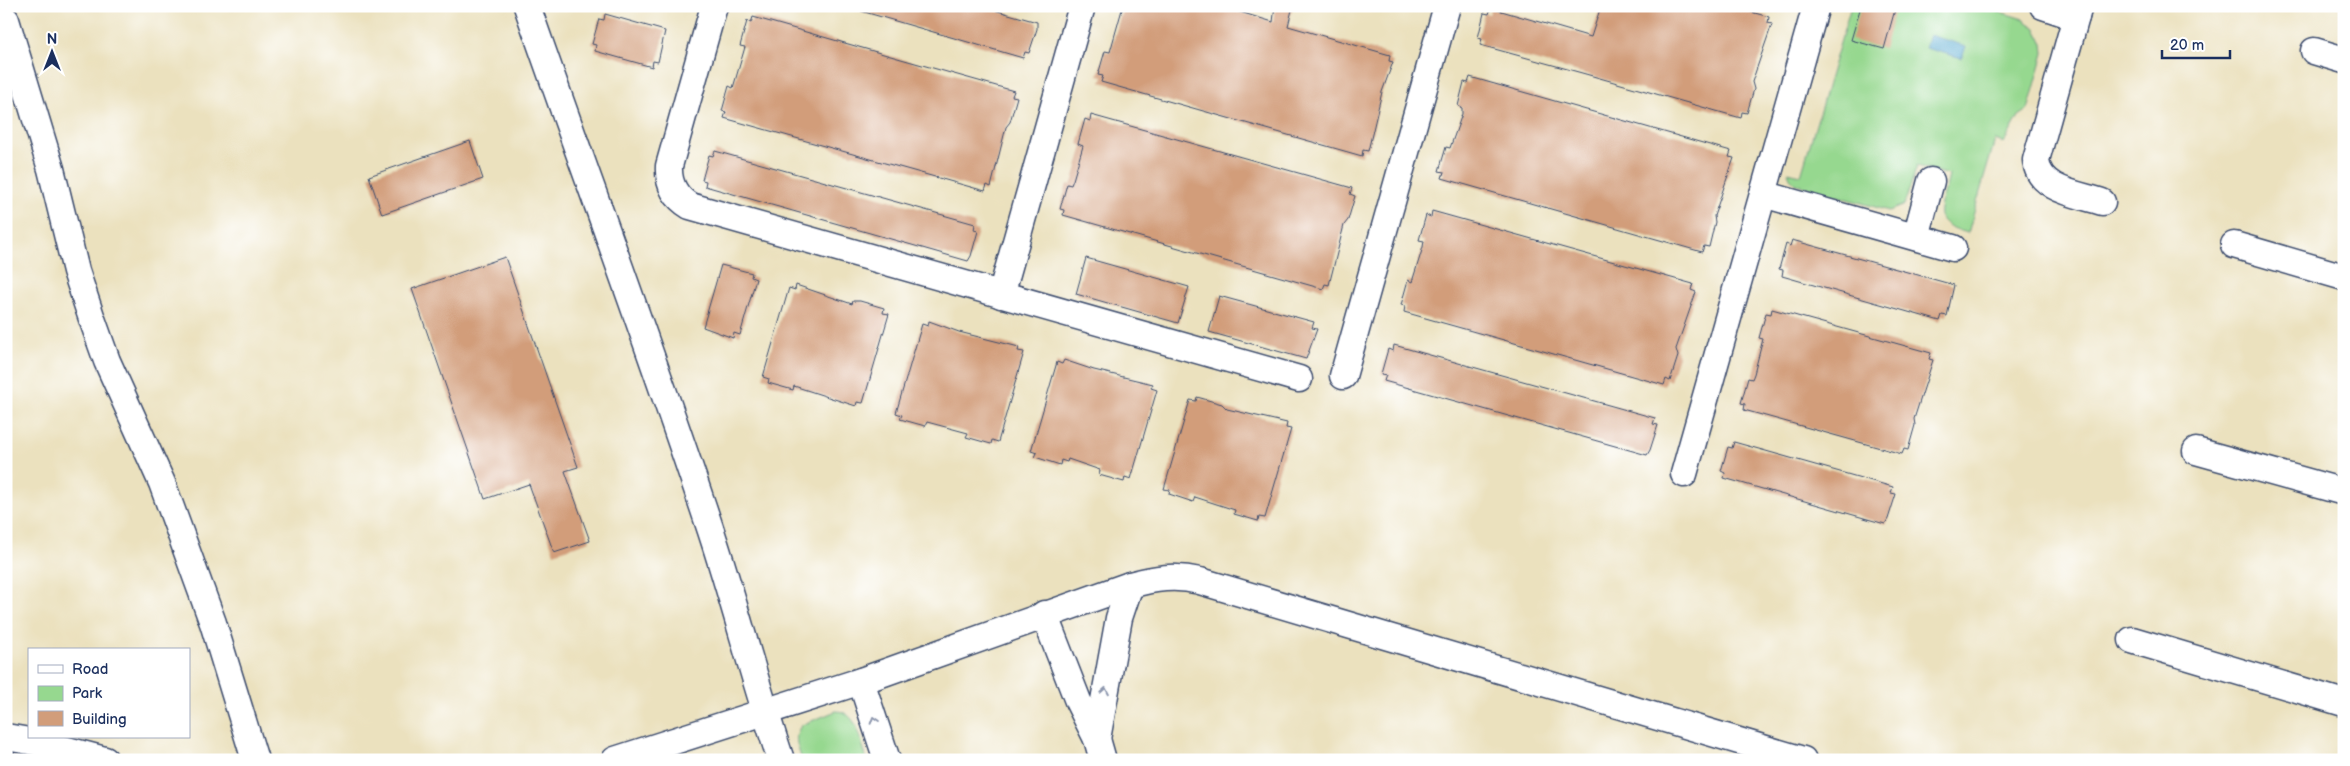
<svg xmlns="http://www.w3.org/2000/svg" width="2350" height="766" font-family="'Balsamiq Sans',sans-serif">
<rect width="100%" height="100%" fill="#fff"/>
<filter id="ink" filterUnits="userSpaceOnUse"><feTurbulence type="fractalNoise" baseFrequency=".02" numOctaves="2"/><feDisplacementMap in="SourceGraphic" scale="10" xChannelSelector="R" yChannelSelector="G"/><feConvolveMatrix kernelMatrix="1 2 1 2 8 2 1 2 1" color-interpolation-filters="sRGB"/></filter>
<filter id="wash" filterUnits="userSpaceOnUse"><feTurbulence type="fractalNoise" baseFrequency=".0096" numOctaves="4" result="noise"/><feDisplacementMap in="SourceGraphic" scale="20" xChannelSelector="R" yChannelSelector="G"/><feGaussianBlur stdDeviation="1.12" result="paint"/><feColorMatrix in="noise" values="0 0 0 0 0 0 0 0 0 0 0 0 0 0 0 0 0 1.4 0 .05"/><feComposite in="paint" operator="in"/></filter>
<g filter="url(#wash)">
<rect width="100%" height="100%" fill="#ebe1be"/>
<g fill="#96d88f" stroke="#588476">
<path d="M 1851,6 L 1981,6 L 2023,19 L 2036,28 L 2043,44 L 2044,53 L 2028,110 L 2019,116 L 2004,143 L 1995,140 L 1968,233 C 1924,221 1943,208 1949,175 L 1917,166 L 1904,205 L 1889,211 L 1796,184 L 1790,178 L 1788,172 L 1801,175 Z"/>
<path d="M 836,711 C 858,711 861,743 867,760 L 802,760 C 798,747 792,736 802,725 Z"/>
</g>
<polygon fill="#53a8cf" stroke="#376c96" points="1929,35 1966,46 1962,58 1925,48"/>
<g id="blocks">
<g fill="#d29d7a">
<polygon points="861,6 980,6 1037,22 1037,29 1029,53 1025,52 1023,58 861,11"/>
<polygon points="1123,6 1220,6 1273,22 1275,6 1293,6 1288,26 1390,55 1389,61 1393,62 1382,92 1368,151 1363,150 1362,156 1101,82 1103,76 1098,75 1105,51 1110,52"/>
<polygon points="1601,6 1730,6 1769,17 1768,23 1772,24 1752,82 1754,89 1747,113 1742,112 1741,118 1582,73 1480,45 1482,39 1478,38 1484,13 1489,14 1491,8 1591,37"/>
<polygon points="1861,6 1896,6 1884,49 1851,40"/>
<polygon points="605,14 665,31 658,62 653,61 652,67 595,51 596,45 592,44 599,19 604,20"/>
<polygon points="753,17 1014,91 1012,96 1017,97 1010,122 1006,127 991,187 987,185 985,191 724,118 726,112 722,111 729,86 733,88 745,47 740,46 747,21 751,23"/>
<polygon points="1470,77 1731,151 1729,157 1734,158 1714,216 1715,222 1709,247 1704,246 1702,252 1442,178 1444,172 1439,171 1446,147 1450,148 1462,114 1462,108 1458,106 1464,82 1468,83"/>
<polygon points="1091,115 1352,188 1350,194 1355,196 1348,220 1344,225 1329,285 1325,284 1323,289 1063,215 1064,210 1060,209 1067,184 1071,185 1073,180 1083,146 1078,144 1085,119 1090,121"/>
<polygon points="470,141 483,179 382,214 369,176"/>
<polygon points="715,151 975,224 974,230 978,231 971,256 968,261 705,186 706,181 702,180 709,155 713,156"/>
<polygon points="1432,211 1693,284 1691,290 1696,292 1676,349 1678,356 1670,381 1666,379 1664,385 1404,312 1405,306 1401,305 1408,280 1412,282 1423,247 1424,241 1419,240 1426,215 1431,217"/>
<polygon points="1792,240 1954,285 1947,316 1942,315 1940,321 1782,276 1783,270 1779,269 1786,244 1790,246"/>
<polygon points="505,257 578,467 565,471 590,541 554,553 529,484 485,499 412,289"/>
<polygon points="1086,258 1189,287 1178,323 1076,294"/>
<polygon points="721,265 752,273 751,277 756,279 740,335 734,333 733,338 703,327"/>
<polygon points="796,285 852,304 853,301 860,301 884,308 883,313 889,314 863,403 857,402 856,406 794,386 793,390 768,383 769,379 763,377 789,288 795,290"/>
<polygon points="1219,296 1314,322 1312,328 1317,329 1306,359 1209,332"/>
<polygon points="1772,309 1931,353 1929,359 1933,360 1914,419 1915,425 1908,450 1904,449 1902,454 1744,410 1745,404 1741,403 1748,378 1752,379 1754,374 1763,339 1759,338 1766,313 1771,314"/>
<polygon points="929,321 959,332 1019,347 1018,351 1024,352 998,442 992,440 991,444 966,437 968,433 927,422 925,426 900,419 902,415 896,413 922,324 928,326"/>
<polygon points="1394,345 1655,418 1653,424 1658,425 1650,450 1647,455 1384,381 1386,375 1381,374 1388,349 1393,351"/>
<polygon points="1064,360 1094,370 1153,384 1151,388 1157,390 1131,479 1125,477 1124,482 1099,475 1100,470 1068,459 1067,462 1061,460 1060,465 1035,457 1037,453 1031,451 1057,362 1062,364"/>
<polygon points="1197,397 1222,404 1227,409 1287,423 1286,428 1291,429 1265,518 1259,517 1258,521 1234,514 1235,510 1195,497 1193,502 1169,494 1170,490 1164,489 1190,400 1196,401"/>
<polygon points="1734,442 1893,487 1891,493 1896,494 1888,519 1885,524 1724,478 1725,473 1721,471 1728,447 1732,448"/>
</g>
</g>
</g>
<g filter="url(#ink)">
<use href="#blocks" fill-opacity="0" stroke="#3a4a6c" stroke-width="1"/>
<g fill="none" stroke-linecap="round" stroke-linejoin="round">
<g stroke="#3a4a6c" stroke-width="29">
<g id="minor">
<path d="M 527,6 C 588,181 653,355 711,531 C 736,607 755,684 781,760"/>
<path d="M 714,6 L 669,166 C 668,184 675,197 690,206 L 1299,379"/>
<polyline points="2043,6 2076,17"/>
<path d="M 2079,6 L 2036,160 C 2038,190 2078,194 2102,202"/>
<polyline points="6,20 51,169 76,271 91,316 107,361 162,483 213,623 255,760"/>
<polyline points="2314,51 2344,60"/>
<polyline points="1763,194 1953,248"/>
<polyline points="1916,237 1931,181"/>
<polyline points="2234,245 2344,277"/>
<polyline points="1001,295 1082,6"/>
<polyline points="1343,376 1447,6"/>
<polyline points="2196,451 2344,492"/>
<polyline points="1684,474 1816,6"/>
<polyline points="1044,614 1078,701 1097,739 1103,760"/>
<polyline points="2132,640 2344,703"/>
<polyline points="861,681 887,760"/>
<polyline points="6,737 41,743 105,760"/>
<polyline points="1097,739 1119,618 1130,585"/>
<path d="M 615,760 L 861,681 L 1130,585 C 1155,578 1175,575 1200,581 L 1803,760"/>
</g>
</g>
<use href="#minor" stroke="#fff" stroke-width="26"/>
</g>
<defs><path id="oneway-chevron" d="M-2-3.5L2.5 0L-2 3.5" fill="none" stroke-width="1.6" stroke-linecap="round" stroke-linejoin="round" transform="scale(1.25)"/></defs>
<g stroke="#8d97ae">
<use href="#oneway-chevron" transform="translate(1105 691) rotate(-80)"/>
<use href="#oneway-chevron" transform="translate(874 720) rotate(-108)"/>
</g>
</g>
<rect width="2350" height="766" fill="none" stroke="#fff" stroke-width="25"/>
<rect x="28" y="648" width="162" height="90" fill="#ffffff" stroke="#a4acbf"/>
<rect x="38" y="665" width="25" height="8" fill="#ffffff" stroke="#a4acbf"/>
<text x="72" y="674" font-size="15" fill="#1b2f5e">Road</text>
<rect x="38" y="686" width="25" height="15" fill="#96d88f" stroke="#a4acbf"/>
<text x="72" y="698" font-size="15" fill="#1b2f5e">Park</text>
<rect x="38" y="711" width="25" height="15" fill="#d29d7a" stroke="#a4acbf"/>
<text x="72" y="724" font-size="15" fill="#1b2f5e">Building</text>
<g transform="translate(52 52)" stroke="#ffffff" stroke-width="4" paint-order="stroke">
<path d="M0-4L9 19L0 12L-9 19Z" fill="#1b2f5e"/>
<text y="-8" font-size="14" font-weight="bold" text-anchor="middle" fill="#1b2f5e">N</text>
</g>
<path d="M2162 50v8h68v-8" fill="none" stroke="#1b2f5e" stroke-width="2.5"/>
<text x="2170" y="50" font-size="15" fill="#1b2f5e" stroke="#ffffff" stroke-width="4" paint-order="stroke">20 m</text>
</svg>
